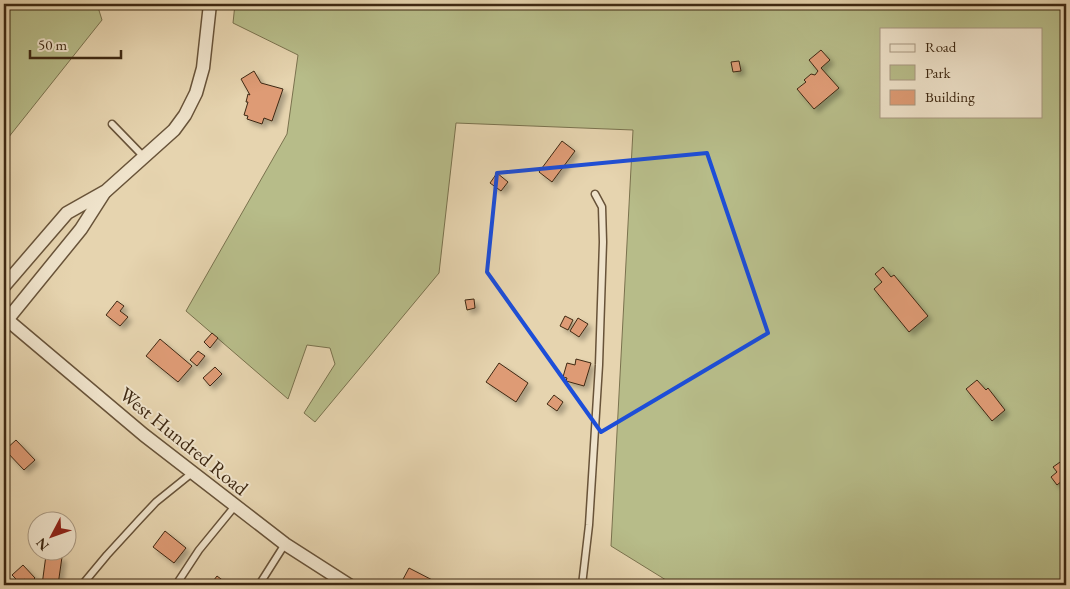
<svg xmlns="http://www.w3.org/2000/svg" width="1070" height="589" font-family="'EB Garamond',serif">
<defs>
<filter id="shadow"><feDropShadow dx="4" dy="4" stdDeviation="2.5" flood-color="#0004"/></filter>
</defs>
<rect width="100%" height="100%" fill="#e6d4af"/>
<filter id="stains"><feTurbulence type="fractalNoise" baseFrequency=".004" numOctaves="4"/><feColorMatrix values="0 0 0 0 .2 0 0 0 0 .09 0 0 0 0 .02 0 0 0 .5 -.17"/></filter>
<radialGradient id="worn" r=".72"><stop offset=".6" stop-color="#630" stop-opacity="0"/><stop offset="1" stop-color="#630" stop-opacity=".3"/></radialGradient>
<g fill="#b7bc89" stroke="#7a724e" fill-rule="evenodd">
<polygon points="4,4 97,4 102,20 4,143"/>
<path d="M 235,4 L 1066,4 L 1066,585 L 674,585 L 611,546 L 633,130 L 456,123 L 439,273 L 315,422 L 304,413 L 335,364 L 330,348 L 307,345 L 288,399 L 186,311 L 287,134 L 298,55 L 233,23 ZM 881,29 L 1041,29 L 1041,116 L 881,116 Z"/>
</g>
<g fill="#de9b74" stroke="#3e2812" filter="url(#shadow)">
<polygon points="821,50 830,60 821,68 839,88 814,109 797,89 806,82 804,80 811,74 815,75 818,71 809,60"/>
<polygon points="739,61 741,71 733,72 731,62"/>
<polygon points="254,71 261,83 283,89 272,121 264,118 262,124 247,119 248,116 244,115 248,102 246,102 248,94 250,95 241,79"/>
<polygon points="562,141 575,151 552,182 539,172"/>
<polygon points="497,173 508,182 501,191 490,183"/>
<polygon points="883,267 891,277 894,275 928,316 909,332 874,289 882,282 875,274"/>
<polygon points="474,299 475,308 467,310 465,300"/>
<polygon points="117,301 124,306 120,311 128,317 120,326 106,315"/>
<polygon points="565,316 573,320 568,330 560,326"/>
<polygon points="578,318 588,324 579,337 570,331"/>
<polygon points="212,333 218,338 210,348 204,342"/>
<polygon points="160,339 192,366 178,382 146,356"/>
<polygon points="198,351 205,356 197,366 190,360"/>
<polygon points="576,359 591,363 584,386 566,381 567,378 563,377 567,363 575,365"/>
<polygon points="499,363 528,383 516,402 486,382"/>
<polygon points="215,367 222,374 210,386 203,378"/>
<polygon points="977,380 986,390 988,388 1005,410 992,421 966,389"/>
<polygon points="554,395 563,402 557,411 547,404"/>
<polygon points="16,440 35,460 24,470 5,450"/>
<polygon points="1063,460 1066,464 1066,484 1063,480 1057,485 1051,477 1057,472 1053,467"/>
<polygon points="165,531 186,548 174,563 153,547"/>
<polygon points="46,555 62,557 58,585 42,585"/>
<polygon points="23,565 35,578 29,584 25,579 20,583 12,575"/>
<polygon points="409,568 442,585 406,585 401,583"/>
<polygon points="217,576 225,582 226,580 234,585 210,585"/>
</g>
<g fill="none" stroke-linecap="round" stroke-linejoin="round">
<g stroke="#685339" stroke-width="9">
<g id="lane">
<polyline points="112,124 144,157"/>
<polyline points="82,585 107,555 140,519 156,502 192,473"/>
<polyline points="176,585 199,550 235,506"/>
<polyline points="259,585 285,544"/>
<polyline points="331,585 336,578"/>
<polyline points="582,585 589,525 599,365 603,242 602,207 595,194"/>
</g>
</g>
<g stroke="#685339" stroke-width="15">
<g id="street">
<polyline points="4,286 67,213 106,191 174,130 185,115 196,93 203,68 210,4"/>
<polyline points="4,317 144,435 285,544 349,585"/>
<polyline points="7,320 81,229 104,193"/>
</g>
</g>
<use href="#lane" stroke="#efe3cb" stroke-width="6"/>
<use href="#street" stroke="#efe3cb" stroke-width="12"/>
</g>
<path fill="none" stroke="#1d4ed8" stroke-width="4" stroke-linejoin="round" d="M 707,153 L 768,333 L 601,432 L 487,272 L 497,173 Z"/>
<g text-anchor="middle" dominant-baseline="central" stroke-width="4" stroke-linejoin="round" paint-order="stroke">
<g font-size="20" fill="#3e2812" stroke="#efe3cb">
<text transform="translate(184 441) rotate(39)">West Hundred Road</text>
</g>
</g>
<rect width="1070" height="589" fill="none" stroke="#e6d4af" stroke-width="20"/>
<rect x="5" y="5" width="1060" height="579" fill="none" stroke="#3e2812" stroke-width="2.5"/>
<rect x="10" y="10" width="1050" height="569" fill="none" stroke="#3e2812"/>
<rect x="880" y="28" width="162" height="90" fill="#efe3cb" stroke="#a89881"/>
<rect x="890" y="44" width="25" height="8" fill="#efe3cb" stroke="#a89881"/>
<text x="925" y="52" font-size="15" fill="#3e2812">Road</text>
<rect x="890" y="65" width="25" height="15" fill="#b7bc89" stroke="#a89881"/>
<text x="925" y="78" font-size="15" fill="#3e2812">Park</text>
<rect x="890" y="90" width="25" height="15" fill="#de9b74" stroke="#a89881"/>
<text x="925" y="102" font-size="15" fill="#3e2812">Building</text>
<g transform="translate(52 536) rotate(229)"><circle r="24" fill="#efe3cb" stroke="#a89881"/>
<path d="M0-4L9 19L0 12L-9 19Z" fill="#8f2418"/>
<text y="-8" font-size="14" font-weight="bold" text-anchor="middle" fill="#3e2812">N</text>
</g>
<path d="M30 50v8h91v-8" fill="none" stroke="#3e2812" stroke-width="2.5"/>
<text x="38" y="50" font-size="15" fill="#3e2812" stroke="#efe3cb" stroke-width="4" paint-order="stroke">50 m</text>
<rect width="100%" height="100%" filter="url(#stains)"/>
<rect width="100%" height="100%" fill="url(#worn)"/>
</svg>
